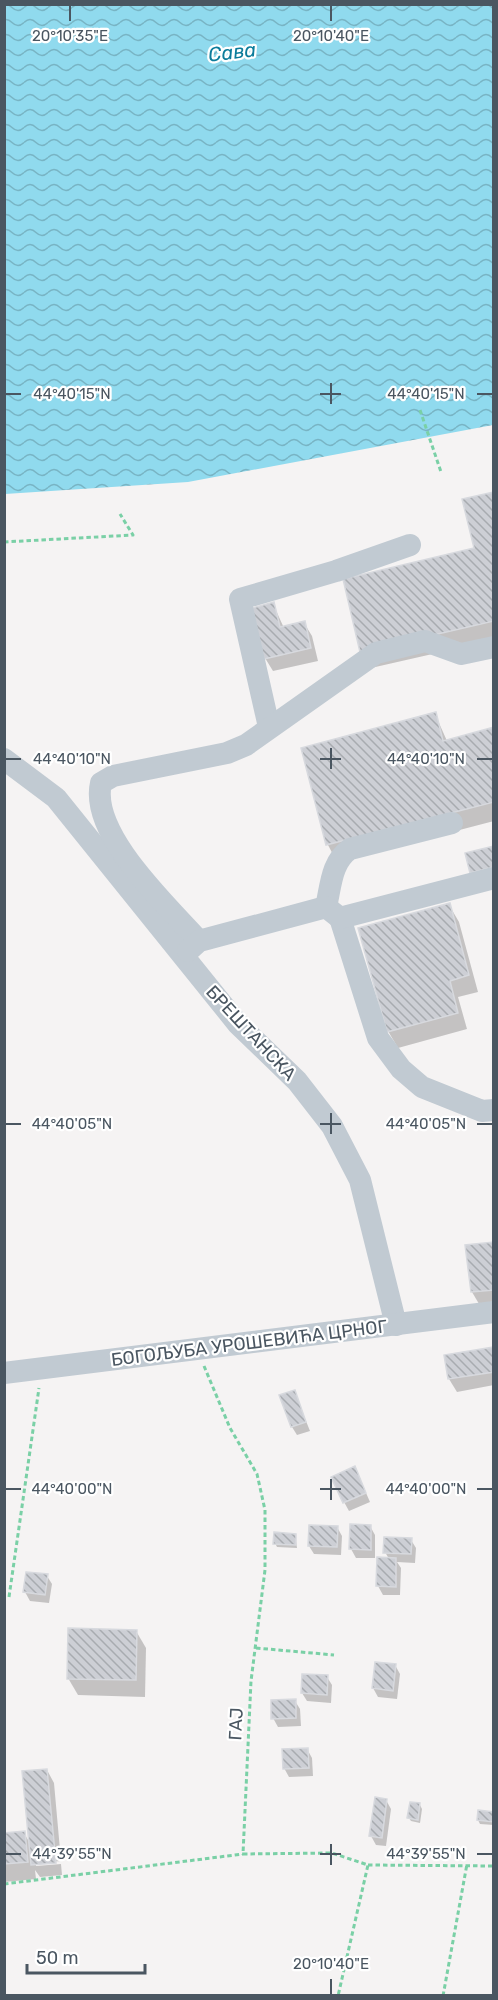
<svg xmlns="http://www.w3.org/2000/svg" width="498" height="2000" font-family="Rubik,sans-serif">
<defs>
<pattern id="water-waves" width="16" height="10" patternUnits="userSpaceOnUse" patternTransform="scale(1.5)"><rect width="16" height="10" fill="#90daee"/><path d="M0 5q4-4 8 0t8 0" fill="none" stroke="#78b4c4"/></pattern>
<pattern id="building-back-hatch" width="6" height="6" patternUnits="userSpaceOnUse" patternTransform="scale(1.5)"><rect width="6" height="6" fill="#cdcfd5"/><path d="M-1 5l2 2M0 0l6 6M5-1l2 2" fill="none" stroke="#a8abb0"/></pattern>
</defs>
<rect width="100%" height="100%" fill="#f5f3f3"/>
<polygon fill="url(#water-waves)" points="5,4 493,5 493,425 188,482 5,494"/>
<g fill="#0003">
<polygon points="494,494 494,640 371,668 475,550"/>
<polygon points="273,604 284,628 304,623 312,636 318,661 273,671 265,658"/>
<polygon points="435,714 447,741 494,729 494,821 337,862 328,845 302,749"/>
<polygon points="449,905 459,922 478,992 458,997 467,1029 398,1048 388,1031"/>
<polygon points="494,1243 494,1307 482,1309 472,1292"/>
<polygon points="494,1348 494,1385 457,1392 449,1379"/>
<polygon points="294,1391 310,1431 297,1435 292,1427"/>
<polygon points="355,1468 370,1502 349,1511 344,1502"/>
<polygon points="370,1526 375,1535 375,1558 356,1558 351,1549"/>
<polygon points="337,1527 342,1536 341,1555 314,1554 309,1546"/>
<polygon points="295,1535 297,1548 277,1547 275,1543"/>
<polygon points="411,1540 416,1548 415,1563 397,1562 401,1568 400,1595 383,1595 378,1586 378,1559 389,1559 385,1552"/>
<polygon points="47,1576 52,1584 49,1603 30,1601 25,1592"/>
<polygon points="136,1631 146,1648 145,1697 78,1695 68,1678"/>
<polygon points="395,1665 400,1674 397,1699 378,1697 373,1688"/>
<polygon points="327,1677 332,1685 331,1703 307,1701 302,1693"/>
<polygon points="295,1701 300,1709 301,1726 278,1727 273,1718"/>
<polygon points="307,1749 312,1758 313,1776 289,1777 284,1768"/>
<polygon points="47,1770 54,1783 61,1861 36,1863 36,1866 61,1864 62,1875 40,1877 35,1870 36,1879 4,1882 4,1835 24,1833 31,1845"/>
<polygon points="386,1800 391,1809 386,1846 376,1845 371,1836"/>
<polygon points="420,1805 422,1809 420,1823 411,1821 409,1818"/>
<polygon points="494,1814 494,1825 480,1824 478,1820"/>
</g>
<g fill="url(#building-back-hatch)" stroke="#d7d9de" stroke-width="1.5">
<polygon points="494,492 494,621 360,652 343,579 474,548 462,499"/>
<polygon points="274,602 280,627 305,621 311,648 264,659 252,608"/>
<polygon points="436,712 443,741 494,727 494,802 326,845 301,748"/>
<polygon points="494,846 494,867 470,873 465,853"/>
<polygon points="450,903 469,975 450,981 458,1013 387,1032 358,928"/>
<polygon points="494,1242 494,1290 471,1292 465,1245"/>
<polygon points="494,1347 494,1372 448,1379 444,1355"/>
<polygon points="295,1390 306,1422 291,1427 279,1395"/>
<polygon points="355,1466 366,1493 343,1503 331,1477"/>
<polygon points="350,1524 371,1525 371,1550 349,1549"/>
<polygon points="309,1525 338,1526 337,1547 308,1546"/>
<polygon points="274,1532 296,1534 296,1545 273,1544"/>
<polygon points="384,1537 412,1538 411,1554 383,1553"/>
<polygon points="377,1557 396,1558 396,1587 376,1586"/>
<polygon points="26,1572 48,1574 45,1595 23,1592"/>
<polygon points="68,1628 137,1630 136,1680 67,1679"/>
<polygon points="375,1662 396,1664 393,1691 372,1688"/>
<polygon points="302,1674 328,1675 327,1695 301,1693"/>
<polygon points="296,1699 296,1718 271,1719 271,1700"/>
<polygon points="308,1748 309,1768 283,1769 282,1749"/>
<polygon points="47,1769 56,1863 31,1865 22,1771"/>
<polygon points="375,1797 387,1799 382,1838 369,1836"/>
<polygon points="410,1802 420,1803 418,1820 407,1818"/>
<polygon points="478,1810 494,1812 494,1822 477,1820"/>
<polygon points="25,1831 28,1862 4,1864 4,1833"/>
</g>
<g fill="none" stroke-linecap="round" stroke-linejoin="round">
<g stroke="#7ad0a6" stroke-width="3" stroke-dasharray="4.5 3" stroke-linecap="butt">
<polyline points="420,410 441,472"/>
<polyline points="4,542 133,535 120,514"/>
<polyline points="204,1366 230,1428 257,1474 265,1510 265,1570 251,1681 243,1854 332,1853 368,1865 338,1996"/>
<polyline points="9,1597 39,1388"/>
<polyline points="256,1648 334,1655"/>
<polyline points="368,1865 494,1866"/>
<polyline points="4,1884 243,1854"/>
<polyline points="443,1996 467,1864"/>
</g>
<g stroke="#c1cad2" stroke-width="22">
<polyline points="269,727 240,599 336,571 410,545"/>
<polyline points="4,759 56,798 238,1024 297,1081 332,1126 360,1180 396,1325"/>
<path d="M 326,907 C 331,886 331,862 350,849 L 452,823"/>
<polyline points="340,918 378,1038 401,1069 422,1087 482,1111 494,1110"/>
<path d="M 199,941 C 168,906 89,834 101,783 L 113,776 L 227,753 L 246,745 L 376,653 L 425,641 L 461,654 L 494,647"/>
<polyline points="188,951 199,941 326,907 340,918 494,878"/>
<polyline points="4,1373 494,1312"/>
</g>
</g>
<path fill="none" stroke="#4a5661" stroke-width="2" d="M 70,6 L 70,21M 331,6 L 331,21M 331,383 L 331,404M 6,394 L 21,394M 320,394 L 341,394M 477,394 L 492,394M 331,748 L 331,769M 6,759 L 21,759M 320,759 L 341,759M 477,759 L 492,759M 331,1113 L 331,1134M 6,1124 L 21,1124M 320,1124 L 341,1124M 477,1124 L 492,1124M 331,1479 L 331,1500M 6,1489 L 21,1489M 320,1489 L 341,1489M 477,1489 L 492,1489M 331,1844 L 331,1865M 6,1854 L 21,1854M 320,1854 L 341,1854M 477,1854 L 492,1854M 331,1979 L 331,1994"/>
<g text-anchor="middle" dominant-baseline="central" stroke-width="4.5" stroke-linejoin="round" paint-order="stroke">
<g font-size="18" fill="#4a5661" stroke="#fff">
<text transform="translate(251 1033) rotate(47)">БРЕШТАНСКА</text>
<text transform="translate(249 1343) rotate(-7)">БОГОЉУБА УРОШЕВИЋА ЦРНОГ</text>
<text transform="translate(236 1724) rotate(-87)">ГАЈ</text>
</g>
<g font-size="20" font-style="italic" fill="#0c7c9b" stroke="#fff">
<text transform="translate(232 52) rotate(-7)">Сава</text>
</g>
</g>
<g font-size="15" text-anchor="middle" fill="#4a5661" stroke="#fff" stroke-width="4.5" stroke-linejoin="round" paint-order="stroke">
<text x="70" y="41">20°10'35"E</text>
<text x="331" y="41">20°10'40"E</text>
<text x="72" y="399">44°40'15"N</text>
<text x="426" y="399">44°40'15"N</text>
<text x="72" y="764">44°40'10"N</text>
<text x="426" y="764">44°40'10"N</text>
<text x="72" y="1129">44°40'05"N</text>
<text x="426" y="1129">44°40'05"N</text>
<text x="72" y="1494">44°40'00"N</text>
<text x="426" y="1494">44°40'00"N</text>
<text x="72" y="1859">44°39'55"N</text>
<text x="426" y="1859">44°39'55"N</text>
<text x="331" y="1969">20°10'40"E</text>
</g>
<rect width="498" height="2000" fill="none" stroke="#4a5661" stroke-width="12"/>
<path d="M27 1964v9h118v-9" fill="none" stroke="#4a5661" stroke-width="3"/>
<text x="36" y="1964" font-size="18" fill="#4a5661" stroke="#ffffff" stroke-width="4.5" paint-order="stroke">50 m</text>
</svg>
